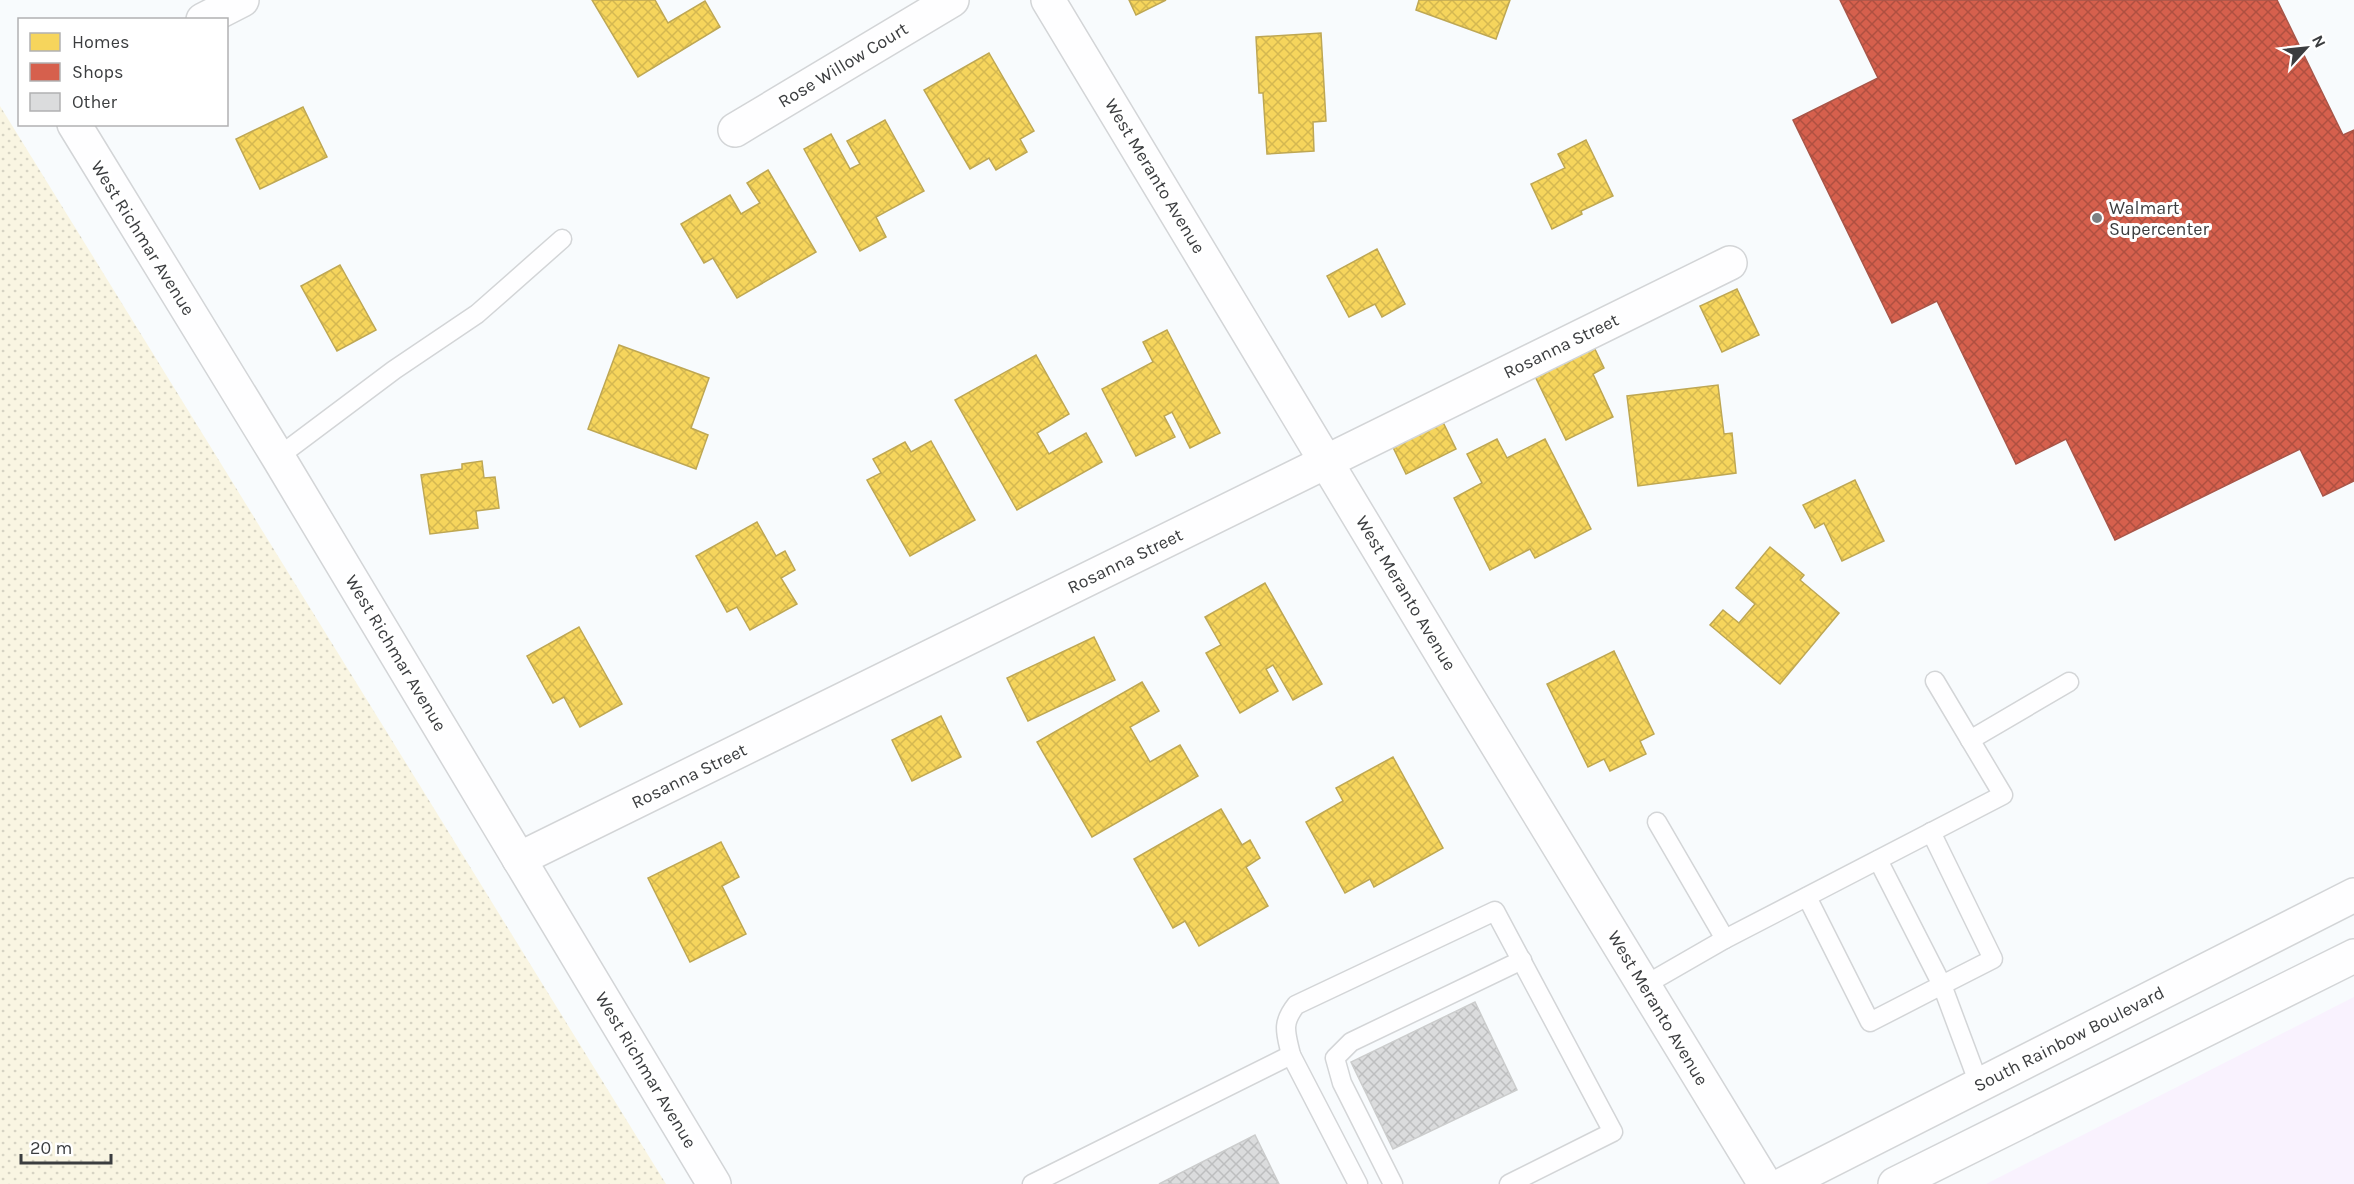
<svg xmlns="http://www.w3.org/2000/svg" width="2354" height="1184" font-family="Karla,sans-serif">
<defs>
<pattern id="sand-dots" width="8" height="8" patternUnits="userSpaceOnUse" patternTransform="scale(1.5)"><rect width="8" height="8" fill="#f9f5e2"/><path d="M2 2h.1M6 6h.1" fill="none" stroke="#d6d3c3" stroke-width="1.8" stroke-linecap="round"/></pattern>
<pattern id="homes-cross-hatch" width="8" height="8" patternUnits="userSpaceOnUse" patternTransform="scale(1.5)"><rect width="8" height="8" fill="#f6d55c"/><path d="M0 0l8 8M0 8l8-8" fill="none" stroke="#d4b851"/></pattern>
<pattern id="shops-cross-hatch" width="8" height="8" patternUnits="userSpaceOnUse" patternTransform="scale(1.5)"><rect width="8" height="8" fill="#d6604d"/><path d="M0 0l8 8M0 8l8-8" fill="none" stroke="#af5041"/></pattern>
<pattern id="building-cross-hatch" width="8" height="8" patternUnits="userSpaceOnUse" patternTransform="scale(1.5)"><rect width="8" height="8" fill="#dbdcdd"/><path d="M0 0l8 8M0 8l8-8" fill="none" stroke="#bdbebf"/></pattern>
</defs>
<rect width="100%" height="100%" fill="#f8fbfd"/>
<polygon fill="#f9f2fe" points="2354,997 2354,1184 1986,1184"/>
<polygon fill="url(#sand-dots)" points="0,106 666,1184 0,1184"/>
<g fill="url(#homes-cross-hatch)" stroke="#bea753" stroke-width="1.5">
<polygon points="592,0 655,0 668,23 705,1 720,27 638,77"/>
<polygon points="1129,0 1166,0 1136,15"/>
<polygon points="1419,0 1510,0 1496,39 1416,10"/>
<polygon points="1321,33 1326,121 1313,122 1314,151 1267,154 1263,93 1259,93 1256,37"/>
<polygon points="989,53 1034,131 1020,139 1027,152 996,170 989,158 970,169 924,90"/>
<polygon points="303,107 327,157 260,189 236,139"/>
<polygon points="885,120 924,191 876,217 886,237 860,251 804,149 831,134 850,169 860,164 847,141"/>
<polygon points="1586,140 1613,196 1581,211 1582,214 1552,229 1531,184 1565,168 1558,154"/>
<polygon points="768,170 816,252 737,298 713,258 704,263 681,224 730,195 741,214 760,203 747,183"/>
<polygon points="1377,249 1405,304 1382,317 1375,304 1349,317 1327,276"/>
<polygon points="340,265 376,330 337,351 301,286"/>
<polygon points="1737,289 1759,335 1722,352 1700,306"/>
<polygon points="1167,330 1220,433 1190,448 1172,412 1164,416 1175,437 1136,456 1102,389 1153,362 1143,342"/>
<polygon points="1591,341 1604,368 1593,374 1613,417 1566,440 1532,370"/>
<polygon points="619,345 709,378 691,428 708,435 696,469 588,429"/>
<polygon points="1036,355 1069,414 1037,433 1049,454 1086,433 1102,462 1017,510 955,400"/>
<polygon points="1718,385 1724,434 1732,433 1736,473 1638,486 1627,396"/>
<polygon points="1439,414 1456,449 1406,474 1389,439"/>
<polygon points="1497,439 1507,458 1545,439 1591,529 1535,558 1530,549 1490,570 1454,498 1482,483 1467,454"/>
<polygon points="931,441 975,520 910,556 867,480 881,473 873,459 905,442 911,452"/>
<polygon points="482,461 484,478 495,477 499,508 476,511 478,528 430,534 421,475 462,469 462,464"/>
<polygon points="1855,480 1884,541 1842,561 1824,523 1815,528 1803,505"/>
<polygon points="757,522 776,556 785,551 795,570 781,578 797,604 750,630 737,607 727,612 696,556"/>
<polygon points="1770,547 1804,575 1800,580 1839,613 1780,684 1710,625 1723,610 1739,623 1755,604 1736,588"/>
<polygon points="1265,583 1322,684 1293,700 1273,665 1266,669 1278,691 1240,713 1206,653 1221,645 1205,617"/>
<polygon points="579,627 622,704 580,727 564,697 553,703 527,656"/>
<polygon points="1094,637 1115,680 1028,721 1007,678"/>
<polygon points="1614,651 1654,734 1640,741 1646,754 1610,771 1604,759 1588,767 1547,684"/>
<polygon points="1142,682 1159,711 1130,727 1150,762 1180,745 1198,776 1092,837 1037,742"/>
<polygon points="941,716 961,757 912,781 892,740"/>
<polygon points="1393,757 1443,848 1374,887 1370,879 1345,893 1306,822 1343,801 1336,788"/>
<polygon points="1221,809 1242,845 1250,840 1260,858 1246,867 1268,906 1199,946 1185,921 1173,928 1134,859"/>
<polygon points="721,842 739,877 722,886 746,934 690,962 648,878"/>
</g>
<polygon fill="url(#shops-cross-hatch)" stroke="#a85649" stroke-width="1.5" points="1840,0 2277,0 2343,135 2354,130 2354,481 2323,496 2300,449 2115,540 2066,439 2016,464 1937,301 1892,323 1793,120 1878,78"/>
<g fill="url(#building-cross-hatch)" stroke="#cccdcd" stroke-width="1.5">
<polygon points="1475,1002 1517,1090 1393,1149 1351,1062"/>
<polygon points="1255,1135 1279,1184 1159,1184"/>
</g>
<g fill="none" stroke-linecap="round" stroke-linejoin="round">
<g stroke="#d3d5d7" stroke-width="21">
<g id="service">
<polyline points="278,457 394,370 477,314 562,239"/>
<polyline points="1970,740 2069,682"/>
<polyline points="1878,860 1942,985 1993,959 1931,832"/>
<polyline points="1807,897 1870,1022 1942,985 1979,1084"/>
<polyline points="1725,939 2003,795 1935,681"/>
<polyline points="1645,985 1725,939 1657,822"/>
<path d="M 1291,1055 C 1286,1033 1281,1024 1296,1005 L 1495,911 L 1613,1132 L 1509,1184"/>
<polyline points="1032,1184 1291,1055 1358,1184"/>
<polyline points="1393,1184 1342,1083 1335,1058 1351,1042 1522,960"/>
</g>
</g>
<g stroke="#d3d5d7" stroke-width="36">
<g id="minor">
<polyline points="1048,0 1452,671 1765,1184"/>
<polyline points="203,20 242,0"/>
<polyline points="74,124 278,457 714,1184"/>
<polyline points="735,130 952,0"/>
<polyline points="519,859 1730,263"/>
</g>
</g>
<g stroke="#d3d5d7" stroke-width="36">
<g id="primary">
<polyline points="1784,1184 2354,895"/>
<polyline points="1895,1184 2354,956"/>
</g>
</g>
<use href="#service" stroke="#fefeff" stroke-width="18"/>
<use href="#minor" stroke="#fefeff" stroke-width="33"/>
<use href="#primary" stroke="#fefeff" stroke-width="33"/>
</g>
<circle fill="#7d8082" stroke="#fff" stroke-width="2" cx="2097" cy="218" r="6"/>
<g text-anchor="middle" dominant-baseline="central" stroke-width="6" stroke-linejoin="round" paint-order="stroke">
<g font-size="18" fill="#3b3d3f" stroke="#fff">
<text transform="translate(843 65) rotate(-31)">Rose Willow Court</text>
<text transform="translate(1155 176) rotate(59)">West Meranto Avenue</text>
<text transform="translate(143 238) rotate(58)">West Richmar Avenue</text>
<text transform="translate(1561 346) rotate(-26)">Rosanna Street</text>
<text transform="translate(1125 561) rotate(-26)">Rosanna Street</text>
<text transform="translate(1406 593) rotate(59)">West Meranto Avenue</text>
<text transform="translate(396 653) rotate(59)">West Richmar Avenue</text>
<text transform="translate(689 776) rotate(-26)">Rosanna Street</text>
<text transform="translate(1658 1008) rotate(59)">West Meranto Avenue</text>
<text transform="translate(2069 1039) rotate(-27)">South Rainbow Boulevard</text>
<text transform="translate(646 1070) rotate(59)">West Richmar Avenue</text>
</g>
<g font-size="18" fill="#3b3d3f" stroke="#fff" text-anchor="start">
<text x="2109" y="208">Walmart<tspan x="2109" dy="21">Supercenter</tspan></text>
</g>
</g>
<rect x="18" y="18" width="210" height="108" fill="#ffffff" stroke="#b1b1b2" stroke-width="1.5"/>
<rect x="30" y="33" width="30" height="18" fill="#f6d55c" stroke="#b1b1b2" stroke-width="1.5"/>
<text x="72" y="48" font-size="18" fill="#3b3d3f">Homes</text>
<rect x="30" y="63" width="30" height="18" fill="#d6604d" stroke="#b1b1b2" stroke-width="1.5"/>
<text x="72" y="78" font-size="18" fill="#3b3d3f">Shops</text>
<rect x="30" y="93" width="30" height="18" fill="#dbdcdd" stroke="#b1b1b2" stroke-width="1.5"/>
<text x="72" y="108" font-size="18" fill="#3b3d3f">Other</text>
<g transform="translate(2306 48) rotate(63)" stroke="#ffffff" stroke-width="4.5" paint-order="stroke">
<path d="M0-4.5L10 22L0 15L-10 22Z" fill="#3b3d3f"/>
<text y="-9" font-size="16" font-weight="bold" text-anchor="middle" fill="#3b3d3f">N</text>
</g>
<path d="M21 1154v9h90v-9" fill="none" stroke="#3b3d3f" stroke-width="3"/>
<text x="30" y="1154" font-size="18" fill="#3b3d3f" stroke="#ffffff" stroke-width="4.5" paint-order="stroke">20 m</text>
</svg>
